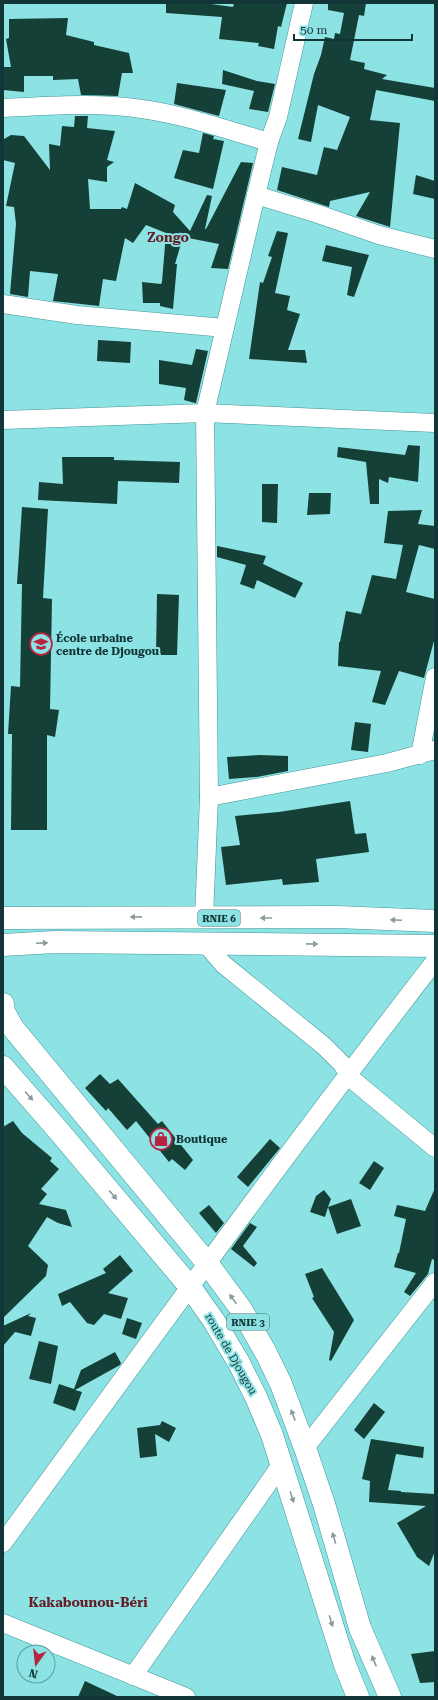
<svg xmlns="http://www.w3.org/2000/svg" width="438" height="1700" font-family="'Roboto Serif',serif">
<rect width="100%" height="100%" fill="#8de2e4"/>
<g fill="#154037">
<polygon points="166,3 204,3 233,7 234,3 287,3 281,27 278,26 274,49 258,46 259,43 219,39 222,17 166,13"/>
<polygon points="328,3 366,3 364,16 359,15 350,60 365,63 364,69 387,75 382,79 435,88 435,101 376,90 370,120 400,123 390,227 356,216 370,192 330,201 329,207 277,190 282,167 317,175 324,147 337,150 350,117 318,105 311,142 298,139 314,74 321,55 325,37 334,39 335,33 340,34 344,13 328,10"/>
<polygon points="68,18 66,35 94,42 94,45 129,53 133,73 122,73 118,96 81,95 78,79 53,80 53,76 24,76 24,92 3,90 3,67 11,67 6,39 9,38 9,19"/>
<polygon points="223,70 257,81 275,84 268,112 249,109 254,91 222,84"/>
<polygon points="177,83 226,90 219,116 174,104"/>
<polygon points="75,116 88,116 87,128 115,131 107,160 114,162 107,167 107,182 88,179 90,209 121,209 122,207 127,209 135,183 175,205 173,212 190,231 207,195 212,196 205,229 206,229 241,162 253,163 228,269 211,268 219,244 183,237 175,264 177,264 173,309 160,306 160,303 143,303 142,282 161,284 162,282 166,233 146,225 133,243 125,238 116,281 103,279 99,306 53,301 58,274 30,271 28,297 10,294 16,224 14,207 6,206 15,163 3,160 4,139 11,135 24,136 50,170 49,144 60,146 62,126 74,127"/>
<polygon points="203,133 214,136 213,139 224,141 213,189 174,178 183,150 199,153"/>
<polygon points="416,175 435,181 435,199 413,194"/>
<polygon points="277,231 288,233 275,293 290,296 287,310 300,314 288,350 305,350 307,363 249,359 260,282 263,283 272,257 268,256"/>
<polygon points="326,245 369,255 354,297 347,295 352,267 322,261"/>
<polygon points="98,340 131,342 130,363 97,361"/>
<polygon points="196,349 208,351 196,403 195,403 184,400 186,388 159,384 159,360 192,365"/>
<polygon points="408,445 420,446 418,482 389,477 388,483 379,479 379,504 370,504 366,462 337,457 338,447 405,455"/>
<polygon points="62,457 114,457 114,460 180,462 179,483 118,481 117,504 38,500 39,482 63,484"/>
<polygon points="262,484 278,484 277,523 262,522"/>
<polygon points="309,493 331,493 330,514 307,515"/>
<polygon points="22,507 48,509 43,598 52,599 50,709 59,710 55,737 47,735 47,830 11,830 12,734 8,734 11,686 20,687 22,584 17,584"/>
<polygon points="422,510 418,524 435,526 435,549 419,545 406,592 435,599 435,637 424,678 399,671 385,705 372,702 381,671 338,666 339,642 340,642 346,611 361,614 372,575 396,579 403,545 384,543 388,511"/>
<polygon points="217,546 266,556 263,564 303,583 295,598 257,580 254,589 240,584 246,565 217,557"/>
<polygon points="157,594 179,595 177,655 156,655"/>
<polygon points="355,722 371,724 368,752 351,750"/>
<polygon points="259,755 288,756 288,771 257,777 229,779 227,757"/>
<polygon points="350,801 355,834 366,833 369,852 316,859 319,882 283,885 282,879 226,885 221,847 240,845 235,816 279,812"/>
<polygon points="100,1074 110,1084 118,1079 158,1124 162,1121 193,1160 185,1170 172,1159 169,1162 136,1121 127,1130 108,1108 106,1111 85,1088"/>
<polygon points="13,1121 22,1133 52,1158 50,1161 59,1169 41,1189 47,1194 39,1204 66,1210 72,1227 58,1223 47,1217 28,1246 48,1265 46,1276 3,1318 3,1127"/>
<polygon points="270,1139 280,1148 248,1187 237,1177"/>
<polygon points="374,1161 384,1168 370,1190 359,1183"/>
<polygon points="435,1188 435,1260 432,1259 428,1274 410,1296 404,1292 416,1273 394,1267 398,1253 399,1253 406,1219 394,1216 397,1205 425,1211"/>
<polygon points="324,1190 331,1199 328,1207 351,1199 361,1226 337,1234 328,1207 325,1217 310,1212 316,1196"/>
<polygon points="209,1205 224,1223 216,1233 199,1213"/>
<polygon points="250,1223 257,1227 243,1246 257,1263 254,1267 231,1249"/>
<polygon points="120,1255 133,1271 108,1293 128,1298 121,1319 104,1314 94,1325 87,1323 70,1302 62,1306 58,1294 106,1273 103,1269"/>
<polygon points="322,1268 354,1320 331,1361 329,1360 334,1332 312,1298 314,1297 305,1274"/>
<polygon points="31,1313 28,1316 36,1318 31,1336 15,1332 3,1346 3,1326"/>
<polygon points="127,1318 142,1323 136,1339 122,1334"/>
<polygon points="39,1341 58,1346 51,1384 29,1379"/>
<polygon points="115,1352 121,1363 120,1365 75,1390 82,1392 75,1411 53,1403 59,1384 74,1389 81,1370"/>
<polygon points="374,1403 385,1412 364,1439 354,1430"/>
<polygon points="162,1421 176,1428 169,1442 155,1434 157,1456 140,1458 137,1428 160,1425"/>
<polygon points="371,1439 424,1447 423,1458 396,1454 388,1490 401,1491 401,1492 435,1494 435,1551 429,1566 417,1557 397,1523 426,1506 369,1502 370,1481 362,1479"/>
<polygon points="435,1651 435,1682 420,1683 411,1654"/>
<polygon points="85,1681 119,1697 78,1697"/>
</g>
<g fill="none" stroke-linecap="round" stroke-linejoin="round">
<g stroke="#3f9698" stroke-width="19">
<g id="minor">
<path d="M 3,108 C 49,106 96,102 142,109 C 185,115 227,130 269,142"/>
<polyline points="256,195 318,214 379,235 435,249"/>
<polyline points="3,304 77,315 225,328"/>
<polyline points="3,420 205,413 435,423"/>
<polyline points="420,755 435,677"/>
<polyline points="209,797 387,763 435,750"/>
<polyline points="204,918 209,797 205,413 256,195 269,142 278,117 304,3"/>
<polyline points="205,943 223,964 324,1046 342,1064 354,1081 435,1148"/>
<polyline points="305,1448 435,1282"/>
<path d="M 3,1543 C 145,1348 287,1152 435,961"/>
<polyline points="3,1623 186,1697"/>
<polyline points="133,1676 281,1465"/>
</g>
</g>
<g stroke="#3f9698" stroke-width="23">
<g id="major">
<polyline points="3,918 337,917 435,921"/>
<polyline points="3,945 55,942 435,946"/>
</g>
</g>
<g stroke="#3f9698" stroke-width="23">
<g id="highway">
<polyline points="3,1004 4,1012 13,1028 207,1263 241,1309 266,1353 281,1384 305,1448 324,1504 360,1628 390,1697"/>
<polyline points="3,1067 58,1130 190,1287 214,1321 239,1363 256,1397 272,1435 345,1665 358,1697"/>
</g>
</g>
<use href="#minor" stroke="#fff" stroke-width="18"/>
<use href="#major" stroke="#fff" stroke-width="22"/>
<use href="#highway" stroke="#fff" stroke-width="22"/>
</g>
<defs><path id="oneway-solid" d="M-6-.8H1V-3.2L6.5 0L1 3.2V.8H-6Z"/></defs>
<g fill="#889a9b">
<use href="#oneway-solid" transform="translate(136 917) rotate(179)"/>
<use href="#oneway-solid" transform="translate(266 918) rotate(180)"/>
<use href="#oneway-solid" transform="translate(396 920) rotate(-178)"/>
<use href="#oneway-solid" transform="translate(42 943) rotate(-3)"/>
<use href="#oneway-solid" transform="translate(312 944) rotate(1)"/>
<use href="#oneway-solid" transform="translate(29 1096) rotate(48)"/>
<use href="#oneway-solid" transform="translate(113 1195) rotate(50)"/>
<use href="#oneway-solid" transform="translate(233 1299) rotate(-126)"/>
<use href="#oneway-solid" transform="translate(293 1415) rotate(-111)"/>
<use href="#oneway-solid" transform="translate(292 1497) rotate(72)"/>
<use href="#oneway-solid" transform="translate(334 1538) rotate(-106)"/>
<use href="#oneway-solid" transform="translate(331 1621) rotate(73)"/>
<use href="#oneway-solid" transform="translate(374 1661) rotate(-113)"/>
</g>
<defs>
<g id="school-ring" transform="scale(1.15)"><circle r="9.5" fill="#8de2e4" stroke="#b6243f" stroke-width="1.5"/><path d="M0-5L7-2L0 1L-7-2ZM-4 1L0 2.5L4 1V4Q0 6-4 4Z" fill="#b6243f"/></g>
<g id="shop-ring" transform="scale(1.15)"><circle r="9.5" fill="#8de2e4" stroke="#b6243f" stroke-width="1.5"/><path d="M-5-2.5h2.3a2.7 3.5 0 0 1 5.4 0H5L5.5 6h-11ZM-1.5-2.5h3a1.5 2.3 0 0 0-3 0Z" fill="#b6243f"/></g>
</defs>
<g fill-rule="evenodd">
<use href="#school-ring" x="41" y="644"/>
<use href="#shop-ring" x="161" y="1139"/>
</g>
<g text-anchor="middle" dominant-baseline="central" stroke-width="4" stroke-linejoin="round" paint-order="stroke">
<g fill="#8de2e4" stroke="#376a6b" stroke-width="1">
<rect x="198" y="910" width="42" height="16" rx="3"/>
<rect x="227" y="1314" width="42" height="16" rx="3"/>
</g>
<g font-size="10" font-weight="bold" fill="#123637">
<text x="219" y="918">RNIE 6</text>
<text x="248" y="1322">RNIE 3</text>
</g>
<g font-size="11" font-weight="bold" fill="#123637" stroke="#8de2e4" text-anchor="start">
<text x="56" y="638">École urbaine<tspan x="56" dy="13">centre de Djougou</tspan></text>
<text x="176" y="1139">Boutique</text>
</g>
<g font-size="11" fill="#123637" stroke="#8de2e4">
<text transform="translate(231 1354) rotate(60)">route de Djougou</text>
</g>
<g font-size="13" font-weight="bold" fill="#651f27" stroke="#8de2e4">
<text x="168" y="237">Zongo</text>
<text x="88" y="1602">Kakabounou-Béri</text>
</g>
</g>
<rect width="438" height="1700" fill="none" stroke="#123637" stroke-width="8"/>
<g transform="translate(36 1664) rotate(195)"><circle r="19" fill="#8de2e4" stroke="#5c9d9f"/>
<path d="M0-3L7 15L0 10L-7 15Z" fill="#b6243f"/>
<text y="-6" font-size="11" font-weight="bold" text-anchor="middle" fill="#123637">N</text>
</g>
<path d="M294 34v6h118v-6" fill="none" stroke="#123637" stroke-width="2"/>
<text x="300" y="34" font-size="12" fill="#123637" stroke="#8de2e4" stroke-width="3" paint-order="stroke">50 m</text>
</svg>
